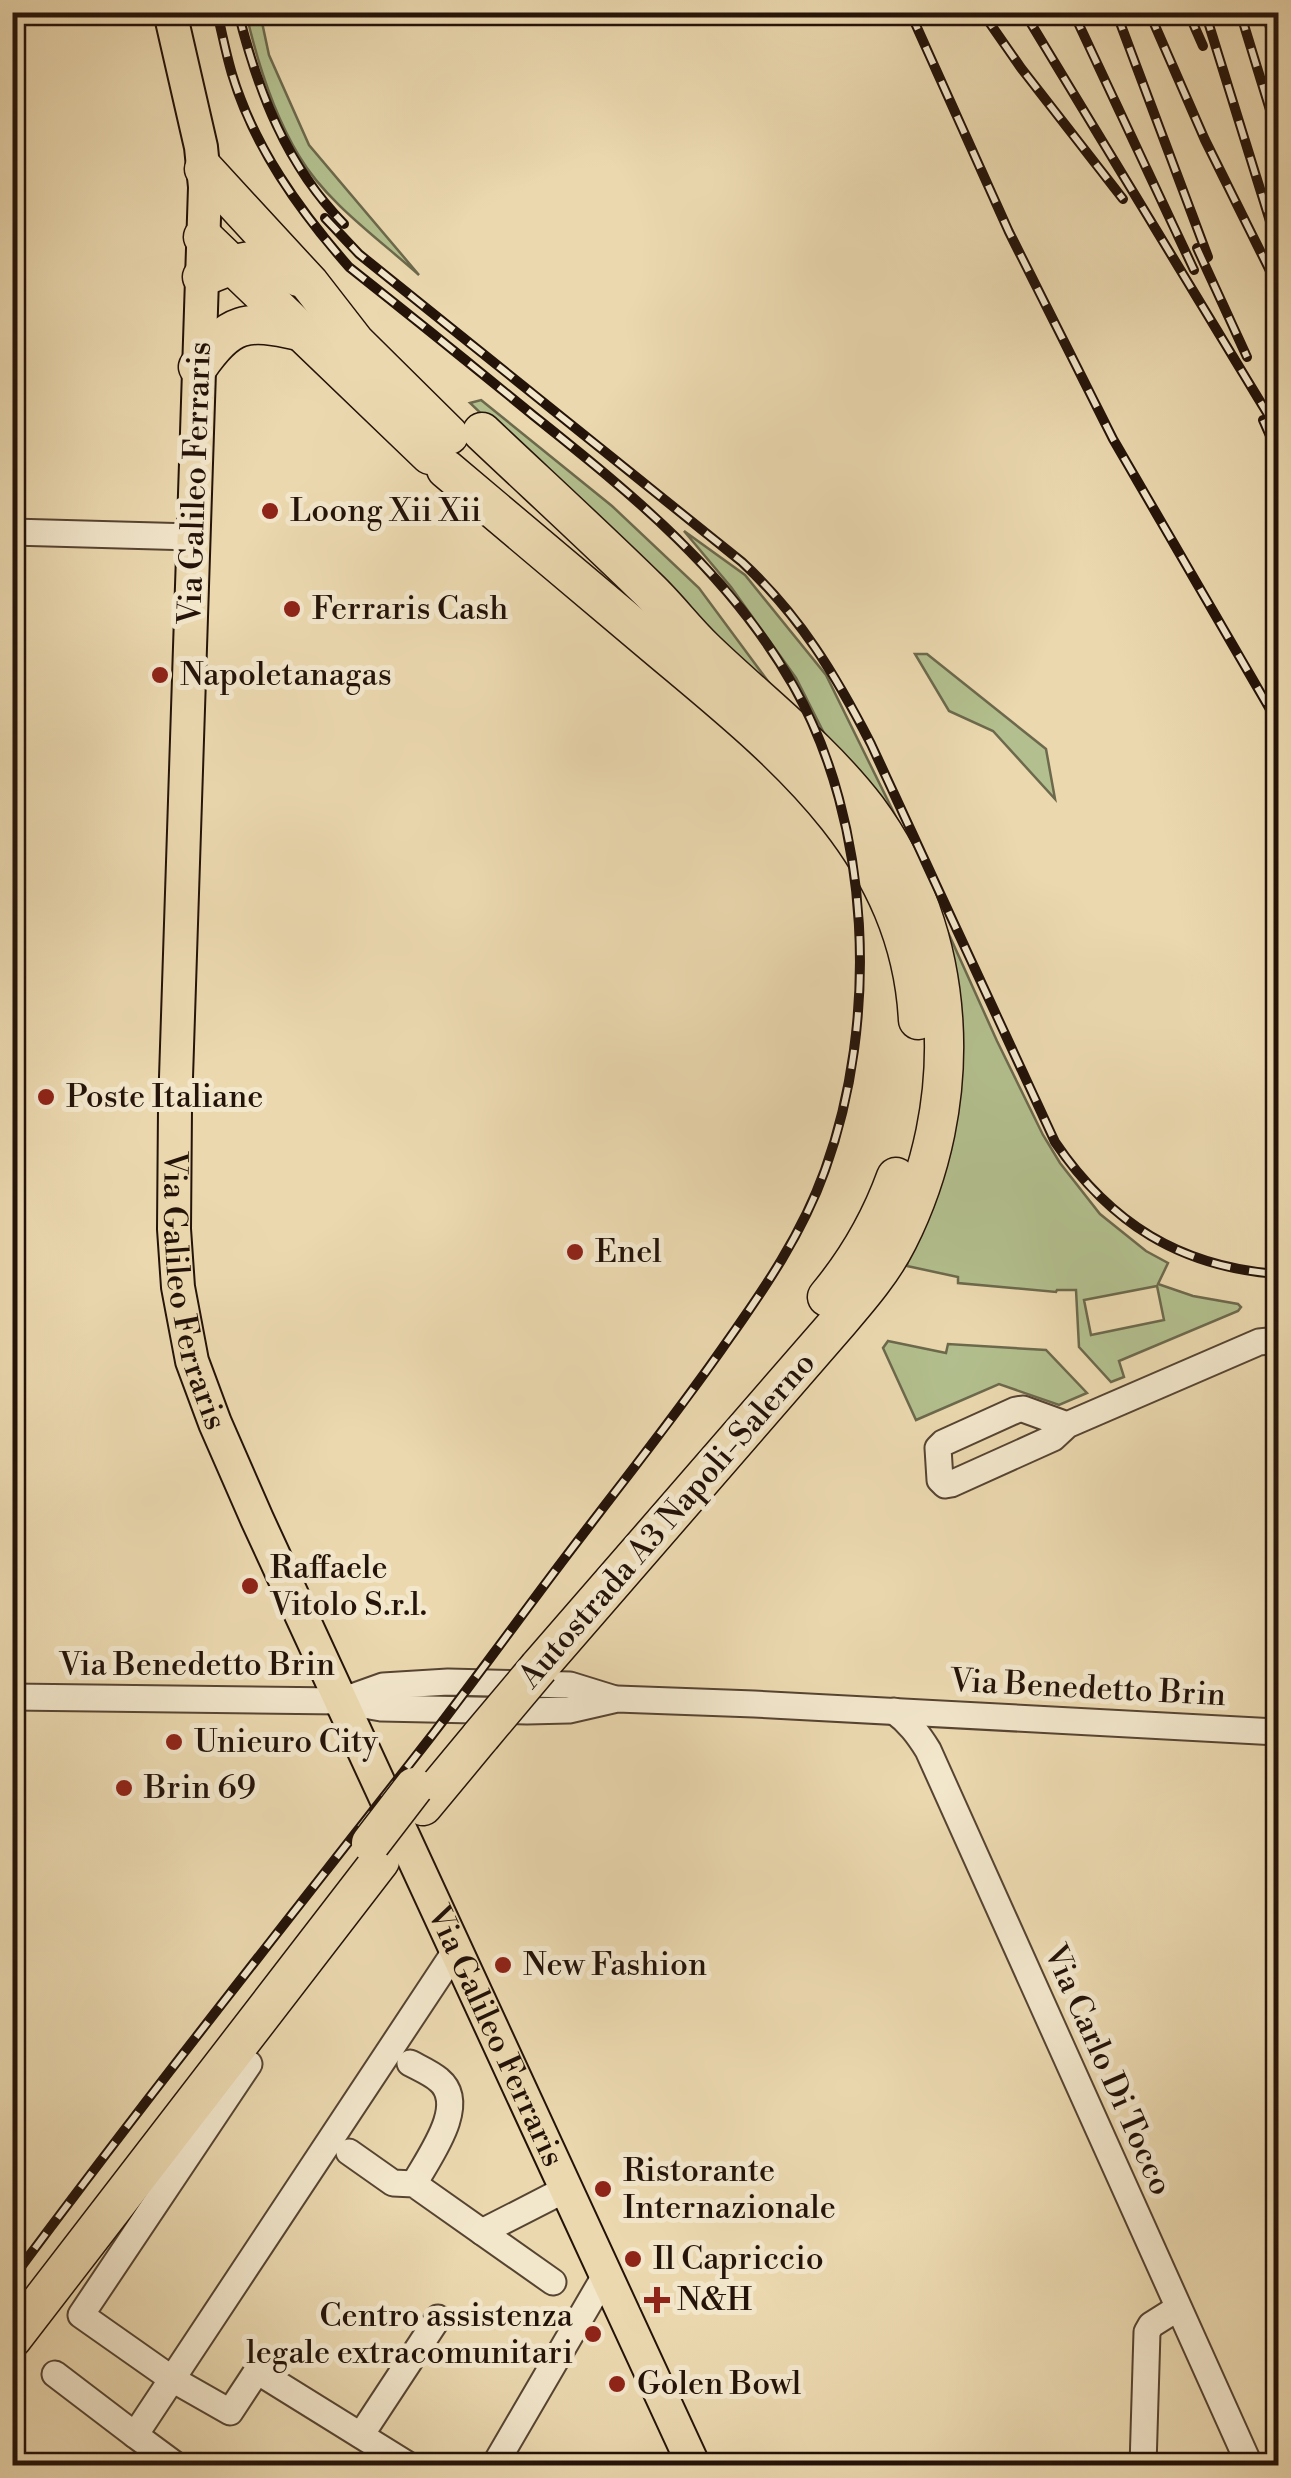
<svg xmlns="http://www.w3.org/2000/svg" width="1291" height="2478" font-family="'Libre Bodoni',serif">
<rect width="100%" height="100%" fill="#ebd8af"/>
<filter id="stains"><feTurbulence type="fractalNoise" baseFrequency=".002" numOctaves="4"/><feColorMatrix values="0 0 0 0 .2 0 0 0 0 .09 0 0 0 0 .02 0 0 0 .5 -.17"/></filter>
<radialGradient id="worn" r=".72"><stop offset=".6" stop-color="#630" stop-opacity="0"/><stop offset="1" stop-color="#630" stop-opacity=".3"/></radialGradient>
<g fill="#b3bf8e" stroke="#6c694c" stroke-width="2.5" fill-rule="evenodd">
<path d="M 246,13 L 260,13 L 269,55 L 309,145 L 419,275 C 380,240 326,202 299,156 C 273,113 257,61 246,13 Z"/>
<polygon points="481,400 612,506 699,588 773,688 697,621 470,403"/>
<path d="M 684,531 L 745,575 L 826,675 L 897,819 L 997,1041 L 1043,1135 L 1060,1163 L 1100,1214 L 1146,1251 L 1168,1263 L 1158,1284 L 1193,1296 L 1238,1304 L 1241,1307 L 1238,1311 L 1119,1361 L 1124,1377 L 1111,1382 L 1079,1347 L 1076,1290 L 1057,1290 L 1056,1292 L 958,1283 L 958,1277 L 907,1266 L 913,1235 L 957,1103 L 834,753 L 796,678 L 731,587 ZM 1157,1286 L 1164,1320 L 1091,1335 L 1084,1300 Z"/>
<polygon points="915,654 927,654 1046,749 1055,799 993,731 949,711"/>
<polygon points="888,1341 946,1353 948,1344 1046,1350 1087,1393 1059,1405 999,1384 916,1420 883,1348"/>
</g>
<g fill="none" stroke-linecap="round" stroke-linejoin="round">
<g stroke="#564432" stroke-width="29">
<g id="minor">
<polyline points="12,532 193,537"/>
<polyline points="1067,1425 1023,1409 1016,1410 943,1443 938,1448 940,1480 945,1485 951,1484 1053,1438 1067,1425 1259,1342 1278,1340"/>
<polyline points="12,1697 341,1701 383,1686 448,1682 570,1685 612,1698"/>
<polyline points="341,1701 381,1708 527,1711 569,1710 617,1699 754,1704 1278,1732"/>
<path d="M 894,1711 C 909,1722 918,1734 928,1750 L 1250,2466"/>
<path d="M 410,2063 C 419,2068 431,2073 439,2080 C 469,2105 428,2158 414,2184"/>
<polyline points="249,2064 81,2315 172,2379 230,2412 257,2371 410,2466"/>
<polyline points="349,2152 393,2183 414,2184 553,2282"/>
<polyline points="482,2232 566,2189"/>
<polyline points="55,2374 135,2435 456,1950"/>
<polyline points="135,2435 177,2466"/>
<polyline points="361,2435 438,2318"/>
<polyline points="494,2466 606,2274"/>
<polyline points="1143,2466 1147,2332 1151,2325 1178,2308"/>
</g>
</g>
<g stroke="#241309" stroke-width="36">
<g id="major">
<path id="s1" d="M 170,12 L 201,147 L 205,187 L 175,1108 L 174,1229 L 178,1287 L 192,1361 L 215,1423 L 257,1519 L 694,2466"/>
</g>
</g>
<g stroke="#241309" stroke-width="41">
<g id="highway">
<polyline points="204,169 310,284 355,342 449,435"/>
<polyline points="203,237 430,455"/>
<path d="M 202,277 C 246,260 254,252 298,277"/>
<path d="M 198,367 C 230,321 246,319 299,331"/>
<path d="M 482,432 C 537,484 594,536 648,589 C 668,608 685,631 705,650 C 759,702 821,749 867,809 C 960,935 967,1103 898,1240 C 882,1272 858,1299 835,1326 L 539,1667"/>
<path d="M 446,469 C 514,527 582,584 650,641 C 772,744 909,845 918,1020"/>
<path d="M 827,1297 C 857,1261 880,1221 896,1177"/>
<polyline points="423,1806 481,1736"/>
<polyline points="12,2339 380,1861"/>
</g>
</g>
<use href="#minor" stroke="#f2e6cb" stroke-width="25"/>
<use href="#major" stroke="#ebd8af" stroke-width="32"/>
<use href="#highway" stroke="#ebd8af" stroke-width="38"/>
<g stroke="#241309" stroke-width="10">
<g id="rail">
<path d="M 238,12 C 258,91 286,165 344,224"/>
<polyline points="910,12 1009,232 1113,439 1278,723"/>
<polyline points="982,12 1021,68 1123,199"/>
<polyline points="1024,12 1278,431"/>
<polyline points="1073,12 1194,270"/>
<polyline points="1116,12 1208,257"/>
<polyline points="1149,12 1205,140 1278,287"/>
<polyline points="1188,12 1203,46"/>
<polyline points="1205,12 1278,247"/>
<polyline points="1240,12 1278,136"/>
<polyline points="1266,12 1278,59"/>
<path d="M 325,218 L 359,254 L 742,562 C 800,616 835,674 871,744 L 1055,1142 C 1110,1223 1180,1267 1278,1274"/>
<polyline points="1197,248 1247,357"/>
<polyline points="1263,420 1278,454"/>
<path d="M 12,2279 C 149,2094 292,1915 433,1734 C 476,1678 518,1620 561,1563 C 616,1490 674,1418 726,1343 C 765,1288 802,1234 825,1170 C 879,1021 872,824 793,685 C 729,573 633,495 534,416 C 473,366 411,316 349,267 C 299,210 254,147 232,74 C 226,54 222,33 217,12"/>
</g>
</g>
<use href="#rail" stroke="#f2e6cb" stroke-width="6" stroke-dasharray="19" stroke-linecap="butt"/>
<g stroke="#241309" stroke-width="41" stroke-linecap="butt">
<g id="highway-bridge">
<polyline points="481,1736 539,1667"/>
<polyline points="371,1843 414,1787"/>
</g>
</g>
<use href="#highway-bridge" stroke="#ebd8af" stroke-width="38"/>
</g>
<g fill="#8f2418" stroke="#f2e6cb" stroke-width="4">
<circle cx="270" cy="511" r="10"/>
<circle cx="292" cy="609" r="10"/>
<circle cx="160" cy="675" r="10"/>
<circle cx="46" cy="1097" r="10"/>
<circle cx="575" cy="1252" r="10"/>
<circle cx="250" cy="1586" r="10"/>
<circle cx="174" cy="1742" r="10"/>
<circle cx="124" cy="1788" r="10"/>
<circle cx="503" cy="1965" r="10"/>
<circle cx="603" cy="2189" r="10"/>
<circle cx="633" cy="2259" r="10"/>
<path d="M652 2285h10v10h10v10h-10v10h-10v-10h-10v-10h10z"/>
<circle cx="593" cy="2334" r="10"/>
<circle cx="617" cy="2384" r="10"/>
</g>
<g text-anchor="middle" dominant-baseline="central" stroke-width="10" stroke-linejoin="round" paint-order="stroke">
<g font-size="32" fill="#241309" stroke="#f2e6cb">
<text transform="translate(195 483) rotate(-88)">Via Galileo Ferraris</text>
<text stroke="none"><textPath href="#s1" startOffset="1285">Via Galileo Ferraris</textPath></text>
<text transform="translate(667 1520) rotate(-49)">Autostrada A3 Napoli-Salerno</text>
<text x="197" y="1665">Via Benedetto Brin</text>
<text transform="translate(1088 1688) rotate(3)">Via Benedetto Brin</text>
<text stroke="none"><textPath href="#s1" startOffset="2095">Via Galileo Ferraris</textPath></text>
<text transform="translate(1108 2070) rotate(66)">Via Carlo Di Tocco</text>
</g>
<g font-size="32" fill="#241309" stroke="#f2e6cb" text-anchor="start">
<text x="290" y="511">Loong Xii Xii</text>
<text x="312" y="609">Ferraris Cash</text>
<text x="180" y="675">Napoletanagas</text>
<text x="66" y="1097">Poste Italiane</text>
<text x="595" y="1252">Enel</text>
<text x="270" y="1568">Raffaele<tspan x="270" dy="37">Vitolo S.r.l.</tspan></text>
<text x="194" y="1742">Unieuro City</text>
<text x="144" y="1788">Brin 69</text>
<text x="523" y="1965">New Fashion</text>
<text x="623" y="2171">Ristorante<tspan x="623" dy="37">Internazionale</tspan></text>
<text x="653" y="2259">Il Capriccio</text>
<text x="677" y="2300">N&amp;H</text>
<text x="573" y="2316" text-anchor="end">Centro assistenza<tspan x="573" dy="37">legale extracomunitari</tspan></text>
<text x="637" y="2384">Golen Bowl</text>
</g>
</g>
<rect width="1291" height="2478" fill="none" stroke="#ebd8af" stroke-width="50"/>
<rect x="15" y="15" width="1261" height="2448" fill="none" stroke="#241309" stroke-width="5"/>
<rect x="25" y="25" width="1241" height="2428" fill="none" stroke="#241309" stroke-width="2.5"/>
<rect width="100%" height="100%" filter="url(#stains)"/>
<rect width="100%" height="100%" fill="url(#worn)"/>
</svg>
